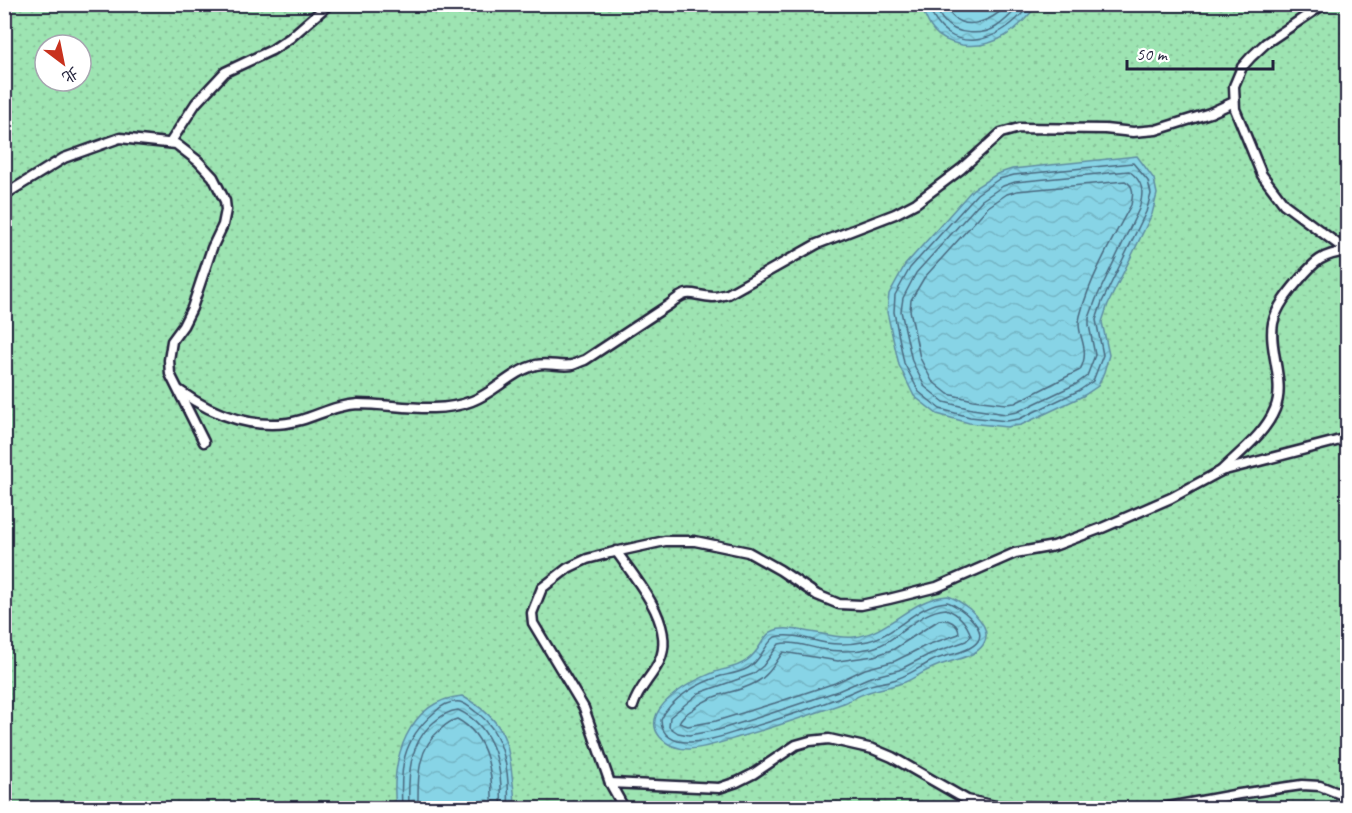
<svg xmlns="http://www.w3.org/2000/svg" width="1352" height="813" font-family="Caveat,'LXGW WenKai TC',sans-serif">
<defs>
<pattern id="grass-dots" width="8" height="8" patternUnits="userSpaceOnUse" patternTransform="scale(1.5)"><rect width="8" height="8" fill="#9de4b2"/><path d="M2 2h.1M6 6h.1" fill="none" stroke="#87c39a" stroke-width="1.8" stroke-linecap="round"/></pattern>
<pattern id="water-waves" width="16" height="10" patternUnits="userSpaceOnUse" patternTransform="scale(1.5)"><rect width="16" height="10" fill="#87d4e6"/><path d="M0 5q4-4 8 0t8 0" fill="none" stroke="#74b6c6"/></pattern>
</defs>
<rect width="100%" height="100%" fill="#fff"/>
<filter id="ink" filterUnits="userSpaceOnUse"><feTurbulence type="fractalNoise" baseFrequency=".0167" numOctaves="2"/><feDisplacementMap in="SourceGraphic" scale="12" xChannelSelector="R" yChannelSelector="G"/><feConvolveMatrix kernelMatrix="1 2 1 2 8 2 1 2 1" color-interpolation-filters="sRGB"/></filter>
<g filter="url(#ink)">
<path fill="url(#grass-dots)" stroke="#608376" stroke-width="1.5" fill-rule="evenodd" d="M 5,5 L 1347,5 L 1347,808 L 5,808 ZM 45,45 L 81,45 L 81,81 L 45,81 Z"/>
<g fill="url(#water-waves)" stroke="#5f8da2" stroke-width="1.5">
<path d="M 921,5 L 1037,5 C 1018,30 996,49 962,45 C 952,43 940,39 933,30 C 927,23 924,13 921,5 Z"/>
<polygon points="1137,156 1154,179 1157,194 1152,214 1108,304 1102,322 1109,355 1104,372 1098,386 1083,396 1021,425 1007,427 969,423 937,414 914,396 899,365 887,312 889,294 905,265 973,189 997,174 1012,169"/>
<path d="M 948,596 C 963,601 996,626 983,645 C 974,658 951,660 937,666 C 926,670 916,677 905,682 C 892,687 879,688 866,693 C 857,696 850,701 841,704 C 810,715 778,726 746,735 C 728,740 708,748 689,749 C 678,749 667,745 660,737 C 635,707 704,673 726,669 C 743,665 752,659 761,644 C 764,639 767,633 773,631 C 791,623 831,640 854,637 C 890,633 911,598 948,596 Z"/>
<path d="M 462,696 C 499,717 508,734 512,775 C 513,786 516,798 514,808 L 396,808 C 390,761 407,701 462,696 Z"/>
</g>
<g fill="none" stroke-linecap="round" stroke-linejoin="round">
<g stroke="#4a697f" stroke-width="1.5">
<path d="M 927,4 C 948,60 1001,44 1030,4"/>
<path d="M 935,4 C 937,10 939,16 944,21 C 955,35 982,36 996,27 C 1006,21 1013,13 1021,4"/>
<path d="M 945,4 C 957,36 991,23 1009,4"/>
<polygon points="1133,163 1148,181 1151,194 1146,212 1102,302 1096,320 1103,355 1093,381 1080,390 1019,419 1007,421 970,417 940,409 919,392 904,363 894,312 895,295 910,268 977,194 999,179 1014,175"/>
<path d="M 1129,171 C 1144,182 1144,192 1139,209 L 1096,299 L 1089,318 L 1089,325 L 1095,355 L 1087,376 L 1076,384 L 1017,412 L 1006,414 L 972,409 L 944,402 L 925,387 L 912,361 L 901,311 L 903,298 L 916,273 L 982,200 L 1003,186 L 1015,182 Z"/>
<path d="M 1125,181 C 1135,186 1133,195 1131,205 C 1113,238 1089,280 1080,316 C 1075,336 1092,347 1080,370 L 1015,403 L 1006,404 L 973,400 L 948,394 L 932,381 L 920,358 L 910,310 L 911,300 L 924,278 L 988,207 L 1007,194 L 1017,191 Z"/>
<path d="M 947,602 C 958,605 987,627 978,641 C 970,653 943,655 932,661 C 918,668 905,678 890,681 C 880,683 869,684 859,689 C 821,706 780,719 739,731 C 723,736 706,742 690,742 C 675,743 661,736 661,720 C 670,698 699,683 721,676 C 730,674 739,673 748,668 C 761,661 764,645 775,637 C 792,633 810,640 826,643 C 840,645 854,644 868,641 C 898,634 916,604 947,602 Z"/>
<path d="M 946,609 C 959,614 967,623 971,636 L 966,641 L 930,654 L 899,670 L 868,678 L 838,691 L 763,716 L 718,730 L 689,735 L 678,733 L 669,727 L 670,717 L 699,693 L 753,674 L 763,666 L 779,644 C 792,641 807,646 820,649 C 838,652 855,652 872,648 C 899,641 917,611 946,609 Z"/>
<path d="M 939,620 C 948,618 959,624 959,634 L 927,645 L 895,661 L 865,669 L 835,683 L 775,703 L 716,721 L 688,726 L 679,723 C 681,717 686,714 692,710 C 715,691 733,695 755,683 C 769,676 775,663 783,652 L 838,661 L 874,656 L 894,649 Z"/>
<path d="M 402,808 C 400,768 401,741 435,712 C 441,706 450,701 460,702 C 465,703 471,708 476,712 C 505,732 510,775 508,808"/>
<path d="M 409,808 C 408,777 408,744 434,722 C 442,716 448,711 458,710 C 496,727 503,771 501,808"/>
<path d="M 418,808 C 418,780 416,749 441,729 C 446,724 450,721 457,719 C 489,736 493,775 492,808"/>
</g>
<g stroke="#22223b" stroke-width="13">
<g id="lane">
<polyline points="1324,4 1266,43 1251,57 1242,67 1234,86 1235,109 1262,175 1284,204 1347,251"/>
<polyline points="170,143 196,103 225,72 272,50 290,38 329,4"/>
<polyline points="4,195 64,158 120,138 176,144 198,161 213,177 225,201 226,210 223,225 212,248 192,308 183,326 172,341 169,360 170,374 204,442"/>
<path d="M 180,391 C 214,416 259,432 301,420 C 321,414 337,405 358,404 C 395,404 436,415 472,401 C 494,393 512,371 536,365 C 548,362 560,367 572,365 C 576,364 581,361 585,360 L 670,304 C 690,287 691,296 713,297 C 718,297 723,295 728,294 L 817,244 L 895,214 L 916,203 L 961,169 L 1001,133 L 1019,128 L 1105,129 L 1133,132 L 1156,130 L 1210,113 L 1234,102"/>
<path d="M 1221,471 C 1240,452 1265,434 1275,409 C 1286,382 1268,350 1273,323 C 1277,306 1288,293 1299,280 C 1315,261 1322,254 1348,251"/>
<path d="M 616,551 C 636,579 677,626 659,662 C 651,678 638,689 633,706"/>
<polyline points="610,783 719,788 737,782 753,774 796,745 810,741 829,739 873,749 892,757 967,800 996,806 1070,808"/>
<polyline points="624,808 610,783 584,708 533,623 532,613 542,588 568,568 587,559 610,553 665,541 695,541 748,552 780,570 817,595 839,604 861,605 889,599 937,587 1015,553 1054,546 1102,528 1171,498 1221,471 1348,438"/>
<polyline points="1163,808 1239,794 1302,785 1320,786 1348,797"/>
</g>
</g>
<use href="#lane" stroke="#fff" stroke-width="8"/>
</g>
</g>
<rect width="1352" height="813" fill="none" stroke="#fff" stroke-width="24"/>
<rect x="12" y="12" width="1328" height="789" fill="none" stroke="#22223b" stroke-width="2" filter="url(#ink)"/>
<g transform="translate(63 63) rotate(148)"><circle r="28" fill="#ffffff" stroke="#a7a7b1" stroke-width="1.5"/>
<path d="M0-4.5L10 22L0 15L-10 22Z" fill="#c8321e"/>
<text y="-9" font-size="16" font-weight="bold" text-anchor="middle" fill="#22223b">北</text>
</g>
<path d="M1127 60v9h146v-9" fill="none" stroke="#22223b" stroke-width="3"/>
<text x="1136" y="60" font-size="18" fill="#22223b" stroke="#ffffff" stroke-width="4.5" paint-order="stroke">50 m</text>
</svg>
